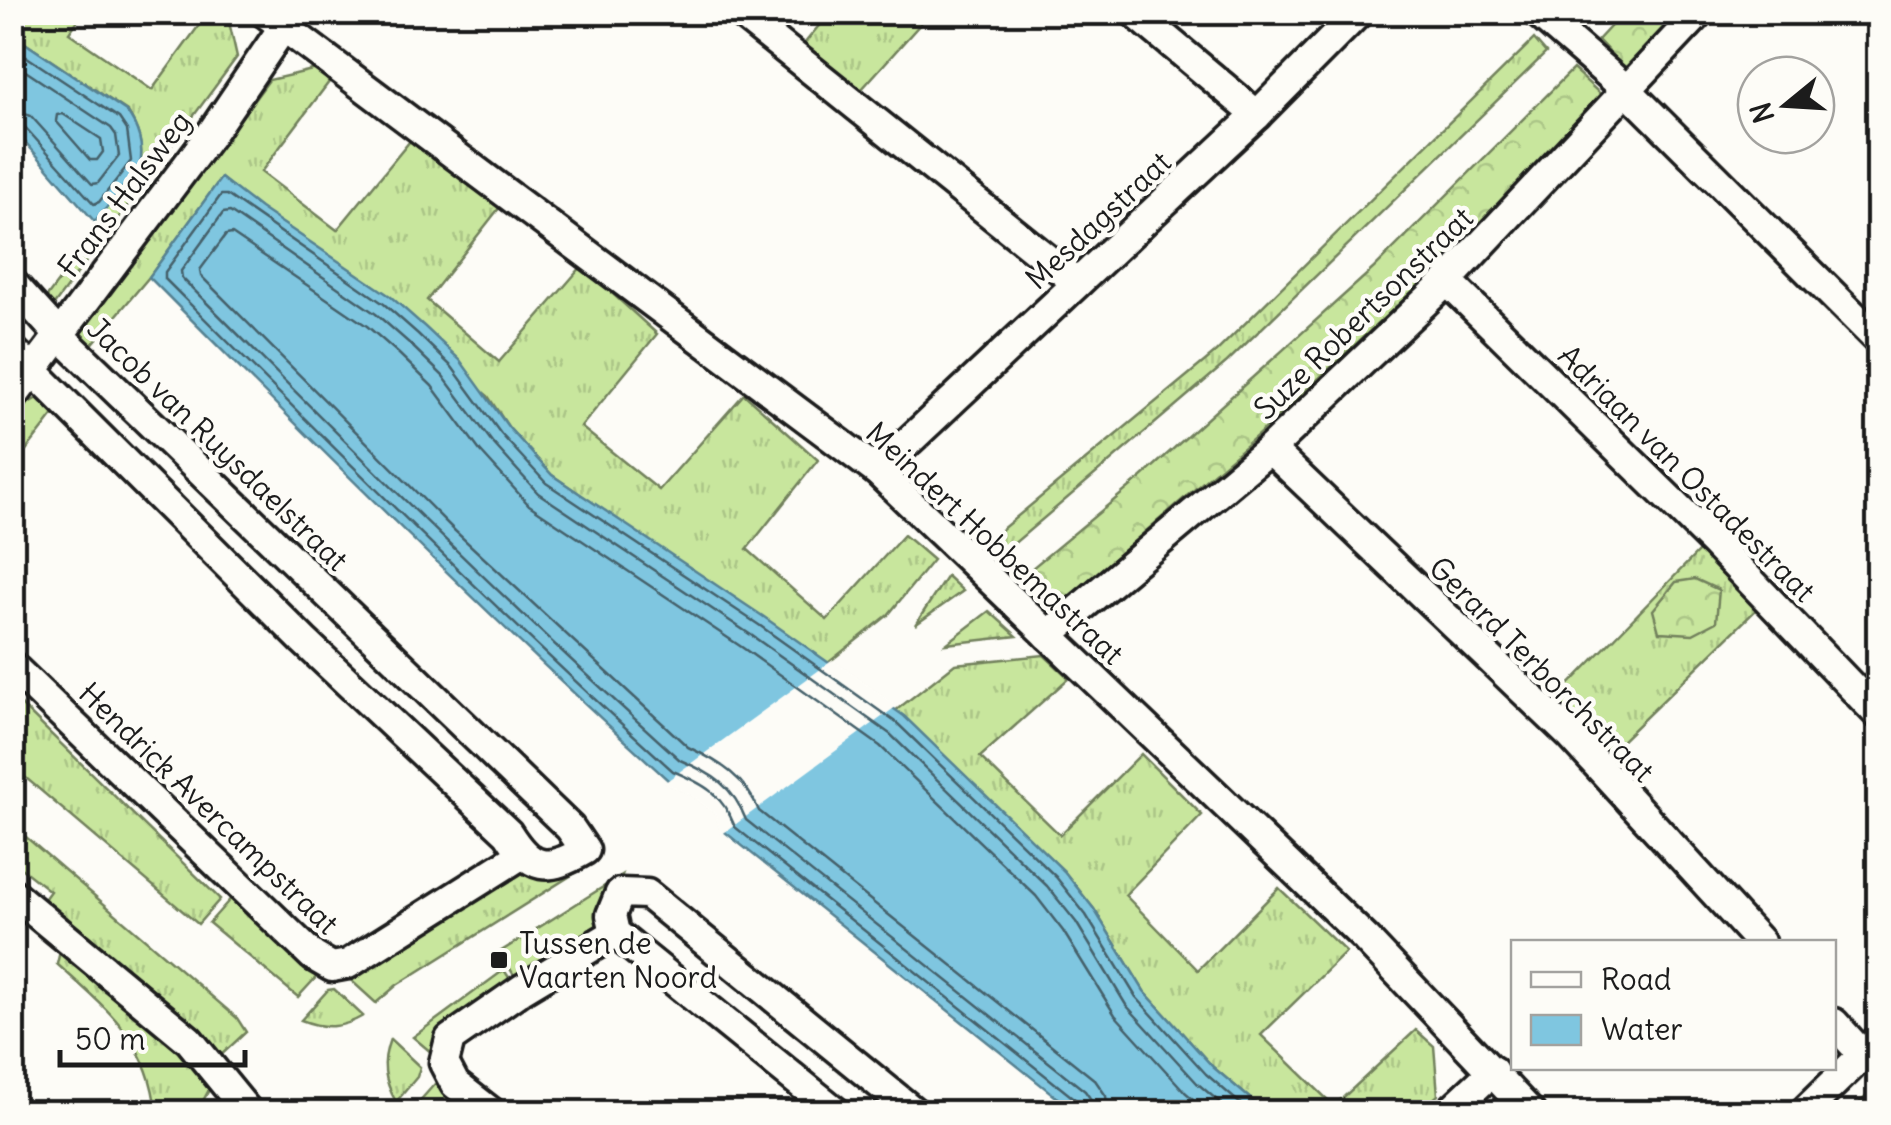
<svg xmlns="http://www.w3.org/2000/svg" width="1891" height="1125" font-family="Delius,sans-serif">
<defs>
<pattern id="grass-tufts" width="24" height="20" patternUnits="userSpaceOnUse" patternTransform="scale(2.5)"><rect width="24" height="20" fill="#c8e69d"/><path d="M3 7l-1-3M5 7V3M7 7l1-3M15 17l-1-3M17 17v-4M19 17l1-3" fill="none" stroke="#abc587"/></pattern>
<pattern id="forest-crowns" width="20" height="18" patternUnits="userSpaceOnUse" patternTransform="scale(2.5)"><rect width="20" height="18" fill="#c8e69d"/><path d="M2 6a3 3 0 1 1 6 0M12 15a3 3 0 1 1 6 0" fill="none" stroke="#abc587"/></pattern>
</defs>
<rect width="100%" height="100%" fill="#fdfcf7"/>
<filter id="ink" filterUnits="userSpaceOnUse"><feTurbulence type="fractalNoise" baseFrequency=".01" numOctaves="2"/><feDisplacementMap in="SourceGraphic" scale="20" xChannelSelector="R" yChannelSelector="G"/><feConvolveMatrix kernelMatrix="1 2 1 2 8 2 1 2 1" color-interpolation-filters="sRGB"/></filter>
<g filter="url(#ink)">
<g fill="url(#grass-tufts)" stroke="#72815c" stroke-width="2.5">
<polygon points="830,12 930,12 930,13 861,90 804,44"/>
<path d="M 12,13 L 83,13 L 69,33 L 152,90 L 208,13 L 227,13 L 237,57 L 54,305 L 46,298 L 99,227 L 95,222 L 140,166 C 144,145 138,128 127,111 L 13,35 Z"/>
<polygon points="1534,39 1546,53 1227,362 990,564 978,549 1216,352"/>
<polygon points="317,69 329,82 261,172 337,230 410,141 500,207 427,300 499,362 582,266 657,334 581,427 659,490 744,394 818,460 747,549 827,620 904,535 933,560 888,615 828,663 552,475 509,428 488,396 221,178 149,277 89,348 78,336 269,80"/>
<path d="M 42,397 L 55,413 L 13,467 C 13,438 8,406 42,397 Z"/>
<polygon points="1701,549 1759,607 1609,753 1556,698"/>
<polygon points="947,576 963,591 915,625"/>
<polygon points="989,611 1017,636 946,644"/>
<polygon points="1044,655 1069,678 980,757 1060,835 1141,754 1202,815 1125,895 1198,970 1279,888 1346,952 1261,1035 1334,1106 1416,1030 1434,1046 1438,1095 1419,1112 1266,1112 1213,1067 1144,991 1094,909 1064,871 895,711 955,664"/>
<polygon points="12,696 220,899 198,924 13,767"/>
<polygon points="12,825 237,1018 246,1032 218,1058 42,902 50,891 13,862"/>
<polygon points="512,871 575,873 397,985 376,1003 344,974"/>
<polygon points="622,875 604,921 593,937 518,982 500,952"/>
<polygon points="234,895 320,973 298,997 209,923"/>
<path d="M 62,943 L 189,1053 L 211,1086 L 197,1112 L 156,1112 C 149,1041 107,1009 57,964 Z"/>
<polygon points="504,970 514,985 442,1031 434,1040 432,1053 413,1037"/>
<path d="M 334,989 L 363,1016 C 341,1029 324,1029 301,1020 L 328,990 Z"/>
<path d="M 390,1039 L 420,1067 L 417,1077 L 396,1102 C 384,1080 381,1063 390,1039 Z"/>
<polygon points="440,1078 460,1099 454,1106 462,1112 410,1112"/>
<polygon points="1878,1085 1878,1112 1850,1112"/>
</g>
<g fill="url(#forest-crowns)" stroke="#72815c" stroke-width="2.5">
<polygon points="1623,13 1687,13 1631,75 1598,40"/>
<polygon points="1573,69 1606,99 1440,266 1259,434 1046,617 1014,583 1142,477 1374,268"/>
<polygon points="1695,579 1719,590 1716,622 1693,634 1659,632 1653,610 1676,582"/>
</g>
<g fill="#7fc6e0" stroke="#578292" stroke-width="2.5">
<path d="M 13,35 L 126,111 C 138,127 144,146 140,166 L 95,222 L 13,128 Z"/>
<path d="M 221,178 L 260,208 L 390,296 L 425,327 L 460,360 L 509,428 L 552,475 L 764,617 L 904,716 L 1064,871 L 1094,909 L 1144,991 L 1213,1067 L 1266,1112 L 1075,1112 L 725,832 C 717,802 696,791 668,780 C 490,618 319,448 149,277 Z"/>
</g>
<polygon fill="#fdfcf7" points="833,660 897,706 721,835 715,814 691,795 664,783"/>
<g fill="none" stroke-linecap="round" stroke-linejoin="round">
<g stroke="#44606a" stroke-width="2.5">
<polyline points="12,47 119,118 127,130 131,161 99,202 94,204 24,126 12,123"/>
<polyline points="12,62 111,128 116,135 119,156 98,183 92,184 31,116 12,110"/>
<polygon points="63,114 101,139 103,152 97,160 90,160 56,121 57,115"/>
<path d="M 1080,1112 L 1076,1100 L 735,827 C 722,794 706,785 673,771 C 498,613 332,446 165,279 L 165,272 L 221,195 L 227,195 L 384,304 L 418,334 L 452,367 L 501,434 L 546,483 L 759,625 L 898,724 L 1056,877 L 1086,915 L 1136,997 L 1206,1074 L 1250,1112"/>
<path d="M 1093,1112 L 1092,1101 L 1085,1091 L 746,820 C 733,786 713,774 680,760 C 508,605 345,442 182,278 L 181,271 L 223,213 L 230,212 L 376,314 L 409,343 L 443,376 L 492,442 L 538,493 L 751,635 L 890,734 L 1047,886 L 1076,922 L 1126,1005 L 1197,1083 L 1231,1112"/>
<path d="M 1108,1112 L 1106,1096 L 1095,1080 L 759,811 C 746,778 720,762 688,747 L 455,531 L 201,276 L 200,270 L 226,235 L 232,234 L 367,326 L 399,354 L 432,386 L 480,451 L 529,505 L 743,648 L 880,746 L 1036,896 L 1063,931 L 1115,1015 L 1185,1092 L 1208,1112"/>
</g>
<g stroke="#1c1c1c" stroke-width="35">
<g id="minor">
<polyline points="264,12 877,471 1366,939 1530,1112"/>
<polyline points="739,12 1077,283"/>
<polyline points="1134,12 1257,115"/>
<polyline points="1537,12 1628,91 1878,340"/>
<polyline points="1447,281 1714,543 1878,714"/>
<path d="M 12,283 L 59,335 L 570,828 L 585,850 C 547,872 532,871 508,833 L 304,641 L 12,350"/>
<polyline points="12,398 210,135 284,26"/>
<polyline points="1270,449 1570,735 1760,942"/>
<polyline points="877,471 1257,115 1359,12"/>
<polyline points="1048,635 1270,449 1447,281 1700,12"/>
<polyline points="12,666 313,956 332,967 348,964 521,855"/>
<polyline points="12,893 189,1040 248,1112"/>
<polyline points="1834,1023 1862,1054"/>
<polyline points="491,1112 455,1084 444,1063 450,1039 522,989 615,933"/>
<polyline points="836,1112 615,933 611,915 620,893 647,894 914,1112"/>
<polyline points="1449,1112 1493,1071"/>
<polyline points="1804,1112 1878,1040"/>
</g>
</g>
<use href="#minor" stroke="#fdfcf7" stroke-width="28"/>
</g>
</g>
<rect fill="#1c1c1c" stroke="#fdfcf7" stroke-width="4" x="489" y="950" width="20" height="20" rx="5"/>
<g text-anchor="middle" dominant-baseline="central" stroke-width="9" stroke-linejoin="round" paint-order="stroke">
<g font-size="30" fill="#1c1c1c" stroke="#fdfcf7">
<text transform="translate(124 194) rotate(-53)">Frans Halsweg</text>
<text transform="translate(1098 220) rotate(-43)">Mesdagstraat</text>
<text transform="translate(1363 313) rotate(-44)">Suze Robertsonstraat</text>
<text transform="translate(218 444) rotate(44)">Jacob van Ruysdaelstraat</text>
<text transform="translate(1687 473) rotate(45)">Adriaan van Ostadestraat</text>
<text transform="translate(995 543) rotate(43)">Meindert Hobbemastraat</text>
<text transform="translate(1542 669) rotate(45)">Gerard Terborchstraat</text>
<text transform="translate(209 808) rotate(44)">Hendrick Avercampstraat</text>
</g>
<g font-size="30" fill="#1c1c1c" stroke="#fdfcf7" text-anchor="start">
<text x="519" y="943">Tussen de<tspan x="519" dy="34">Vaarten Noord</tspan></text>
</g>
</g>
<rect width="1891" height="1125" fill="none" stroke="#fdfcf7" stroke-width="50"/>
<rect x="25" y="25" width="1841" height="1075" fill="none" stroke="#1c1c1c" stroke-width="4" filter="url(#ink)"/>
<rect x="1511" y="940" width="325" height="130" fill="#fdfcf7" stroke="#a3a29f" stroke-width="2.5"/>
<rect x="1531" y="972" width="50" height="15" fill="#fdfcf7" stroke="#a3a29f" stroke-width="2.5"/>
<text x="1601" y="990" font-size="30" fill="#1c1c1c">Road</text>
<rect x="1531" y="1015" width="50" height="30" fill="#7fc6e0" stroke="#a3a29f" stroke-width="2.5"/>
<text x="1601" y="1040" font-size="30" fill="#1c1c1c">Water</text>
<g transform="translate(1786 105) rotate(252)"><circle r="48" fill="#fdfcf7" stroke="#a3a29f" stroke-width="2.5"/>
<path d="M0-8L18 38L0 25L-18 38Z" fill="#1c1c1c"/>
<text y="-15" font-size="28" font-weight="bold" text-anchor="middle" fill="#1c1c1c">N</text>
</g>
<path d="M60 1050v15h185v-15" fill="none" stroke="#1c1c1c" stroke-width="5"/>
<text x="75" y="1050" font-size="30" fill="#1c1c1c" stroke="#fdfcf7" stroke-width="8" paint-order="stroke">50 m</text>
</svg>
